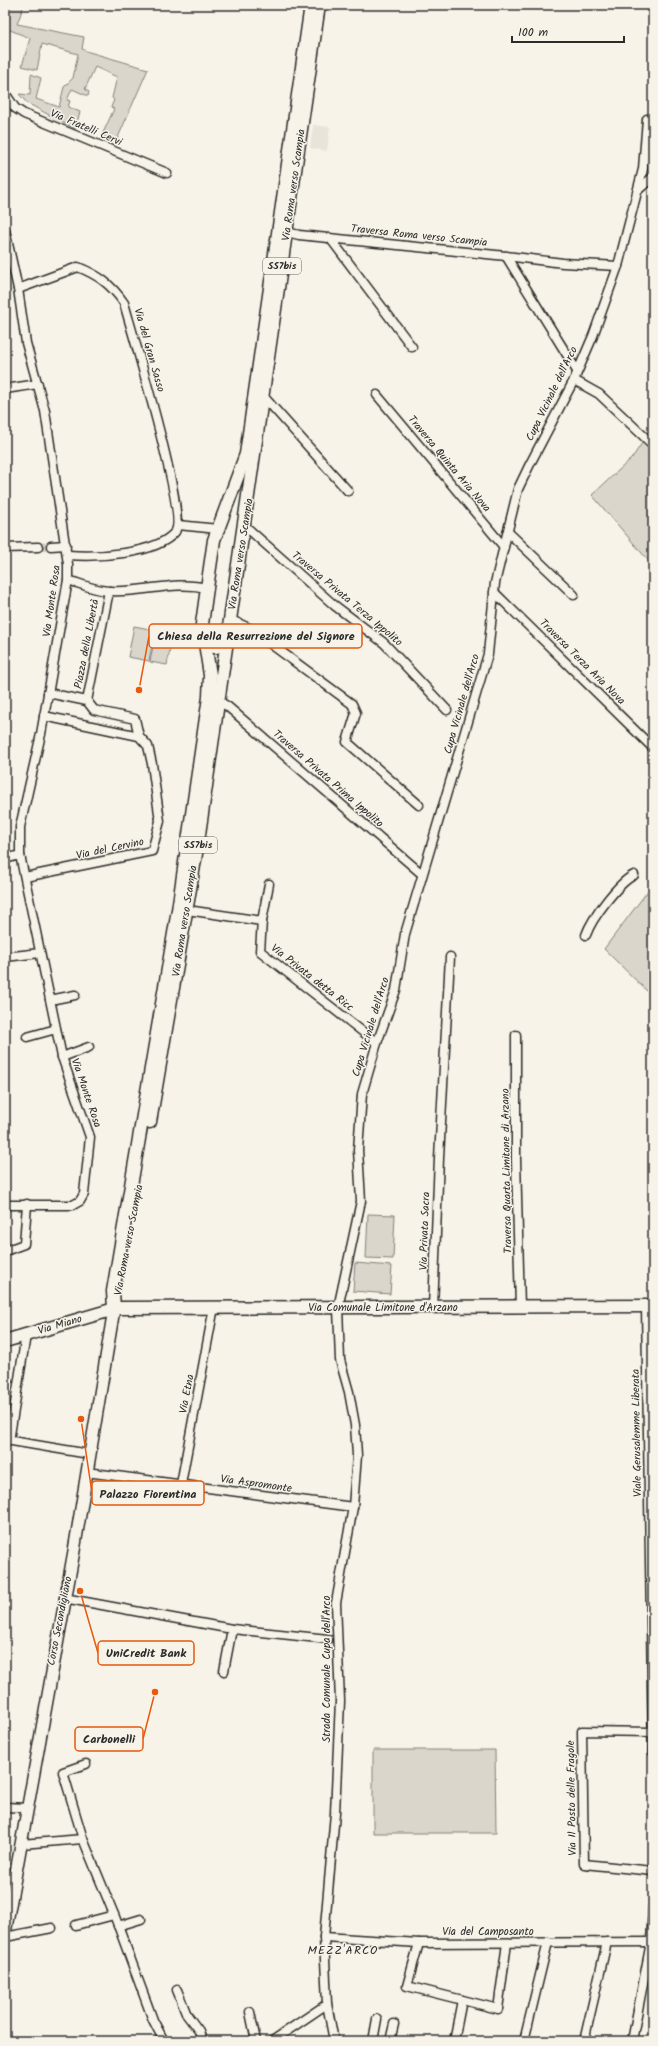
<svg xmlns="http://www.w3.org/2000/svg" width="658" height="2046" font-family="Kalam,sans-serif">
<rect width="100%" height="100%" fill="#f7f3e8"/>
<filter id="ink" filterUnits="userSpaceOnUse"><feTurbulence type="fractalNoise" baseFrequency=".025" numOctaves="2"/><feDisplacementMap in="SourceGraphic" scale="8" xChannelSelector="R" yChannelSelector="G"/><feConvolveMatrix kernelMatrix="1 2 1 2 8 2 1 2 1" color-interpolation-filters="sRGB"/></filter>
<g filter="url(#ink)">
<polygon fill="#e8e4da" points="313,125 330,127 327,151 310,148"/>
<g fill="#dad6cc" stroke="#82807c">
<polygon points="5,5 24,5 17,24 84,37 82,49 89,52 148,69 116,142 102,135 114,109 111,107 114,100 112,98 117,77 95,67 85,89 89,92 88,96 72,89 67,100 70,101 68,107 80,112 75,129 27,103 19,94 30,95 31,74 41,78 36,99 59,107 64,87 73,78 78,54 42,44 37,70 22,66 30,38 5,28"/>
<polygon points="642,443 653,453 653,566 592,495 632,458"/>
<polygon points="134,626 155,630 149,661 128,657"/>
<polygon points="156,630 173,633 167,665 150,662"/>
<polygon points="653,884 653,997 604,949"/>
<polygon points="368,1214 395,1215 393,1259 366,1258"/>
<polygon points="355,1263 392,1266 390,1294 353,1291"/>
<polygon points="373,1750 495,1750 496,1833 373,1833"/>
</g>
<g fill="none" stroke-linecap="round" stroke-linejoin="round">
<polyline stroke="#cecbc2" stroke-width="8" stroke-dasharray="8 4" stroke-linecap="butt" points="38,547 51,546"/>
<g stroke="#2b2b2b" stroke-width="11">
<g id="street">
<polyline points="5,93 15,108 24,114 167,173"/>
<polyline points="638,190 653,177"/>
<polyline points="5,230 18,289 26,343 45,411 68,564 68,580 41,734 20,827 20,855 62,1057 90,1137 84,1194 80,1201 73,1205 5,1205"/>
<polyline points="287,232 299,235 506,256 563,263 618,266"/>
<polyline points="330,238 412,347"/>
<polyline points="506,256 577,371"/>
<path d="M 18,289 L 78,267 C 98,275 111,284 124,303 C 132,332 188,517 175,532 C 156,555 96,557 68,555"/>
<polyline points="574,380 599,394 653,445"/>
<polyline points="5,389 38,384"/>
<polyline points="377,395 504,547"/>
<polyline points="264,397 348,491"/>
<polyline points="178,525 218,529"/>
<polyline points="245,526 334,605 384,643 447,710"/>
<polyline points="508,532 574,595"/>
<polyline points="51,546 66,545"/>
<polyline points="5,548 38,547"/>
<path d="M 68,580 C 81,584 97,591 110,591 C 143,593 175,580 207,588"/>
<polyline points="494,592 653,748"/>
<polyline points="231,620 249,628 352,704 356,713 347,742 419,805"/>
<polyline points="87,701 109,591"/>
<polyline points="218,701 227,706 422,874"/>
<polyline points="44,716 139,736 135,719 94,710 87,701 48,693"/>
<polyline points="5,859 20,855"/>
<polyline points="25,877 152,851 160,821 152,764 148,746 139,736"/>
<polyline points="187,910 262,921 260,951 377,1043"/>
<polyline points="262,921 269,884"/>
<path d="M 586,935 C 592,918 618,883 634,875"/>
<polyline points="5,957 40,953"/>
<polyline points="50,1000 75,995"/>
<polyline points="516,1035 516,1160 520,1307"/>
<polyline points="27,1037 56,1029"/>
<polyline points="62,1057 89,1047"/>
<polyline points="5,1251 24,1244 27,1204"/>
<polyline points="646,1306 653,1752"/>
<polyline points="433,1308 439,1158 450,957"/>
<polyline points="6,1440 89,1454"/>
<polyline points="9,1441 26,1335"/>
<polyline points="86,1472 353,1507"/>
<polyline points="181,1484 214,1307"/>
<polyline points="64,1598 232,1629 328,1639"/>
<polyline points="224,1671 232,1629"/>
<polyline points="653,1732 582,1731 584,1864 653,1871"/>
<polyline points="86,1764 63,1772 83,1839 115,1917 153,2020 164,2041"/>
<polyline points="5,1807 27,1808"/>
<polyline points="21,1844 83,1839"/>
<polyline points="5,1875 15,1876"/>
<polyline points="76,1925 114,1915"/>
<polyline points="118,1926 141,1919"/>
<polyline points="5,1937 52,1928"/>
<polyline points="324,1937 419,1943 653,1942"/>
<polyline points="419,1943 407,1986 498,2009 507,1943"/>
<polyline points="177,1990 187,2015 199,2031 202,2041"/>
<polyline points="250,2012 256,2041"/>
<polyline points="272,2041 327,2004"/>
<polyline points="334,2041 327,2004 324,1937 335,1813 340,1701 336,1603 353,1507 357,1455 355,1425 349,1392 340,1360 338,1308 361,1201 358,1150 362,1094 377,1043 396,990 405,934 488,654 495,583 518,489 530,464 574,380 593,336 618,266 643,169 647,119"/>
<polyline points="373,2041 377,2019"/>
<polyline points="390,2041 394,2024"/>
<polyline points="454,2041 462,2000"/>
<polyline points="524,2041 548,1942"/>
<polyline points="584,2041 607,1942"/>
<polyline points="632,2041 651,1942 653,1907"/>
</g>
</g>
<g stroke="#2b2b2b" stroke-width="14">
<polyline id="secondary" points="5,1933 74,1551 114,1309"/>
</g>
<g stroke="#2b2b2b" stroke-width="15">
<g id="primary">
<polyline points="204,641 210,646 216,647 228,636"/>
<polyline points="150,1122 197,848 319,5"/>
<polyline points="114,1309 113,1291 178,910 209,697 210,675 202,624 207,588 214,540 246,454 311,5"/>
<polyline points="5,1341 118,1308 653,1306"/>
</g>
</g>
<use href="#street" stroke="#f7f3e8" stroke-width="8"/>
<use href="#secondary" stroke="#f7f3e8" stroke-width="11"/>
<use href="#primary" stroke="#f7f3e8" stroke-width="12"/>
</g>
</g>
<g text-anchor="middle" dominant-baseline="central" stroke-width="3" stroke-linejoin="round" paint-order="stroke">
<g fill="#f7f3e8" stroke="#686764" stroke-width="1">
<rect x="263" y="258" width="38" height="16" rx="3"/>
<rect x="179" y="837" width="38" height="16" rx="3"/>
</g>
<g font-size="10" font-weight="bold" fill="#2b2b2b">
<text x="282" y="266">SS7bis</text>
<text x="198" y="845">SS7bis</text>
</g>
<g font-size="11" fill="#2b2b2b" stroke="#f7f3e8">
<text transform="translate(86 128) rotate(23)">Via Fratelli Cervi</text>
<text transform="translate(294 185) rotate(-82)">Via Roma verso Scampia</text>
<text transform="translate(419 236) rotate(6)">Traversa Roma verso Scampia</text>
<text transform="translate(149 350) rotate(74)">Via del Gran Sasso</text>
<text transform="translate(552 394) rotate(-64)">Cupa Vicinale dell'Arco</text>
<text transform="translate(449 464) rotate(50)">Traversa Quinta Aria Nova</text>
<text transform="translate(241 554) rotate(-81)">Via Roma verso Scampia</text>
<text transform="translate(347 599) rotate(40)">Traversa Privata Terza Ippolito</text>
<text transform="translate(52 601) rotate(-82)">Via Monte Rosa</text>
<text transform="translate(87 644) rotate(-79)">Piazza della Libertà</text>
<text transform="translate(582 662) rotate(45)">Traversa Terza Aria Nova</text>
<text transform="translate(462 704) rotate(-74)">Cupa Vicinale dell'Arco</text>
<text transform="translate(328 779) rotate(41)">Traversa Privata Prima Ippolito</text>
<text transform="translate(110 849) rotate(-12)">Via del Cervino</text>
<text transform="translate(185 921) rotate(-81)">Via Roma verso Scampia</text>
<text transform="translate(312 978) rotate(38)">Via Privata detta Ricc</text>
<text transform="translate(371 1027) rotate(-73)">Cupa Vicinale dell'Arco</text>
<text transform="translate(86 1093) rotate(71)">Via Monte Rosa</text>
<text transform="translate(507 1171) rotate(-91)">Traversa Quarta Limitone di Arzano</text>
<text transform="translate(425 1231) rotate(-88)">Via Privata Sacra</text>
<text transform="translate(129 1240) rotate(-79)">Via Roma verso Scampia</text>
<text x="383" y="1308">Via Comunale Limitone d'Arzano</text>
<text transform="translate(60 1325) rotate(-16)">Via Miano</text>
<text transform="translate(187 1394) rotate(-79)">Via Etna</text>
<text transform="translate(637 1433) rotate(-91)">Viale Gerusalemme Liberata</text>
<text transform="translate(256 1484) rotate(8)">Via Aspromonte</text>
<text transform="translate(60 1621) rotate(-79)">Corso Secondigliano</text>
<text transform="translate(327 1669) rotate(-90)">Strada Comunale Cupa dell'Arco</text>
<text transform="translate(572 1798) rotate(-91)">Via Il Posto delle Fragole</text>
<text x="488" y="1932">Via del Camposanto</text>
</g>
<g font-size="12" letter-spacing="1" fill="#2b2b2b" stroke="#f7f3e8">
<text x="343" y="1950">MEZZ'ARCO</text>
</g>
</g>
<path fill="none" stroke="#e8590c" stroke-width="1.5" d="M139 690L149 636M81 1419L92 1493M80 1591L98 1653M155 1692L143 1739"/>
<g fill="#e8590c" stroke="#f7f3e8" stroke-width="1.5">
<circle cx="139" cy="690" r="4"/>
<circle cx="81" cy="1419" r="4"/>
<circle cx="80" cy="1591" r="4"/>
<circle cx="155" cy="1692" r="4"/>
</g>
<g fill="#f7f3e8" stroke="#e8590c" stroke-width="1.5">
<rect x="149" y="624" width="213" height="24" rx="4"/>
<rect x="92" y="1481" width="112" height="24" rx="4"/>
<rect x="98" y="1641" width="96" height="24" rx="4"/>
<rect x="75" y="1727" width="68" height="24" rx="4"/>
</g>
<g font-size="12" text-anchor="middle" font-weight="bold" fill="#2b2b2b">
<text x="256" y="640">Chiesa della Resurrezione del Signore</text>
<text x="148" y="1498">Palazzo Fiorentina</text>
<text x="146" y="1657">UniCredit Bank</text>
<text x="109" y="1743">Carbonelli</text>
</g>
<rect width="658" height="2046" fill="none" stroke="#f7f3e8" stroke-width="20"/>
<rect x="10" y="10" width="638" height="2026" fill="none" stroke="#2b2b2b" stroke-width="1.5" filter="url(#ink)"/>
<path d="M512 36v6h112v-6" fill="none" stroke="#2b2b2b" stroke-width="2"/>
<text x="518" y="36" font-size="12" fill="#2b2b2b" stroke="#f7f3e8" stroke-width="3" paint-order="stroke">100 m</text>
</svg>
